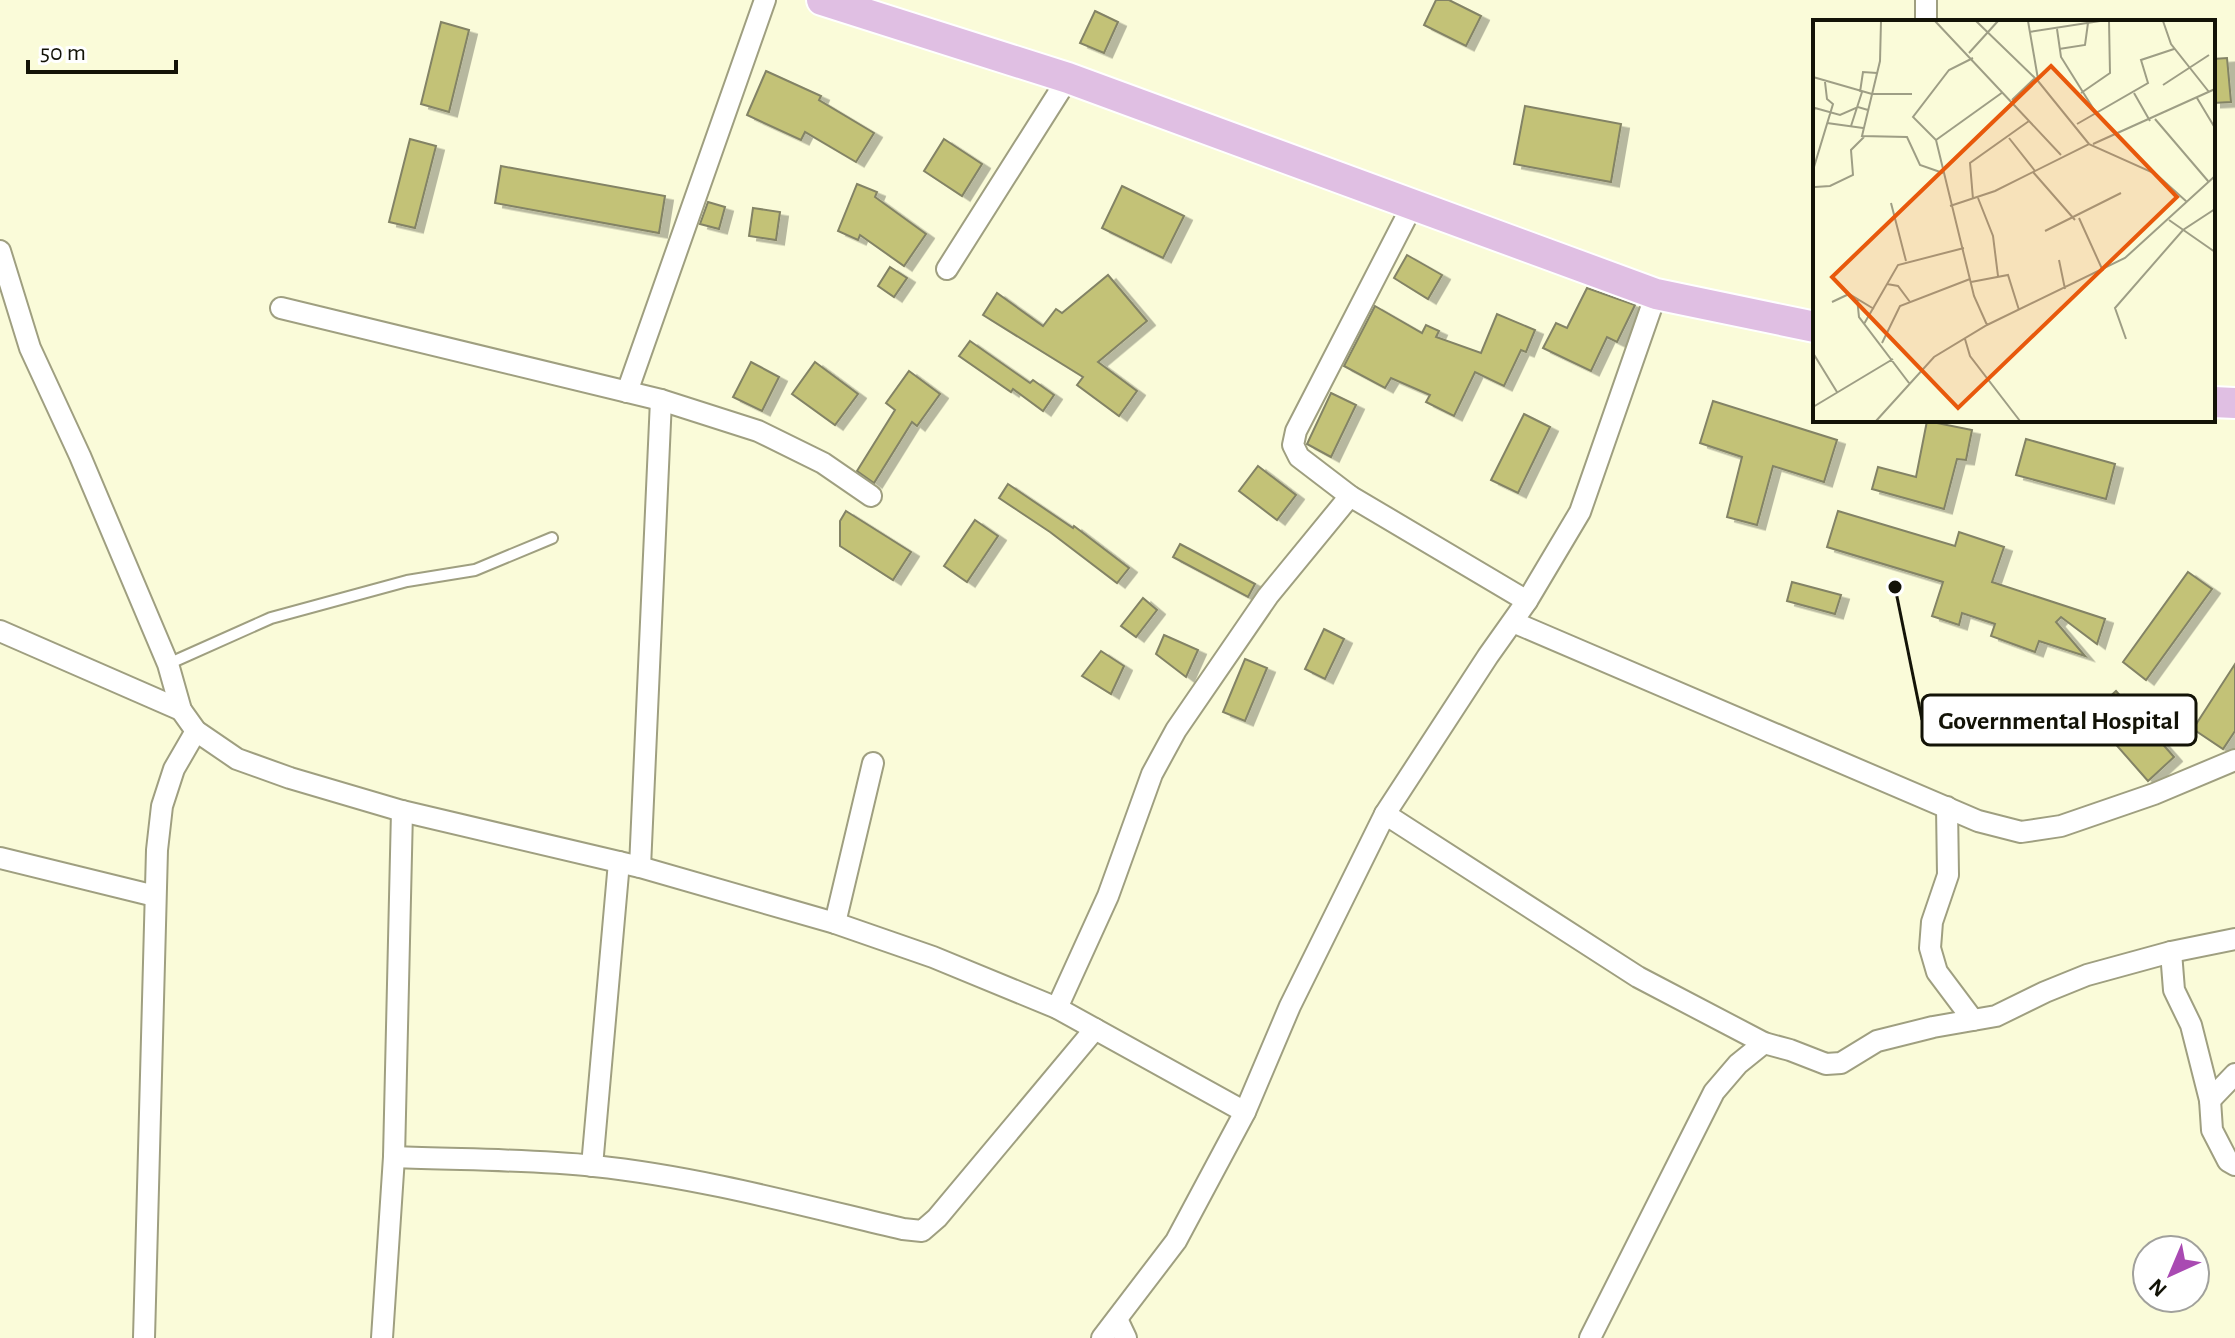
<svg xmlns="http://www.w3.org/2000/svg" width="2235" height="1338" font-family="'Alegreya Sans',sans-serif">
<defs>
<filter id="shadow"><feDropShadow dx="8" dy="4.5" stdDeviation="0" flood-color="#0004"/></filter>
</defs>
<rect width="100%" height="100%" fill="#fafbd9"/>
<g fill="#c3c277" stroke="#838365" stroke-width="2" filter="url(#shadow)">
<polygon points="1436,0 1449,0 1481,16 1466,46 1424,25"/>
<polygon points="1095,11 1118,22 1104,53 1080,43"/>
<polygon points="441,22 469,30 449,112 421,104"/>
<polygon points="2227,58 2231,102 2213,103 2213,59"/>
<polygon points="766,71 821,96 819,100 874,133 856,162 805,132 801,140 747,115"/>
<polygon points="1525,106 1621,124 1611,182 1514,164"/>
<polygon points="410,139 436,146 415,228 389,222"/>
<polygon points="944,139 982,164 962,196 924,171"/>
<polygon points="501,166 665,196 659,233 495,203"/>
<polygon points="857,184 877,192 875,197 926,234 904,266 860,235 858,240 838,231"/>
<polygon points="1122,186 1184,216 1163,258 1102,228"/>
<polygon points="708,202 725,207 719,229 700,224"/>
<polygon points="753,208 780,212 776,240 749,236"/>
<polygon points="1407,255 1442,275 1428,299 1394,278"/>
<polygon points="890,267 907,278 894,297 878,286"/>
<polygon points="1108,275 1147,321 1098,362 1137,391 1119,416 1077,385 1083,377 983,315 997,293 1043,326 1056,309 1062,313"/>
<polygon points="1587,288 1635,305 1617,342 1607,337 1591,371 1543,348 1556,323 1567,328"/>
<polygon points="1375,306 1422,333 1426,325 1439,331 1436,337 1481,353 1497,314 1535,330 1526,352 1521,350 1504,386 1475,372 1454,416 1426,402 1430,395 1391,378 1385,388 1344,366"/>
<polygon points="970,341 1030,383 1033,380 1054,395 1043,411 1013,389 1011,392 959,356"/>
<polygon points="751,362 779,377 762,411 733,397"/>
<polygon points="815,362 858,394 835,425 792,394"/>
<polygon points="909,371 940,394 917,426 912,422 874,483 857,471 895,410 886,403"/>
<polygon points="1331,393 1356,405 1331,457 1307,444"/>
<polygon points="1713,401 1837,440 1824,482 1773,466 1757,525 1727,517 1742,457 1700,443"/>
<polygon points="1524,414 1550,427 1518,493 1491,480"/>
<polygon points="1927,421 1972,430 1966,460 1957,459 1944,509 1872,489 1878,467 1916,477"/>
<polygon points="2026,439 2115,464 2106,499 2016,475"/>
<polygon points="1258,466 1296,495 1277,520 1239,491"/>
<polygon points="1008,484 1073,528 1074,526 1129,568 1117,583 1050,532 999,498"/>
<polygon points="846,511 911,552 893,580 840,546 840,521"/>
<polygon points="1838,511 1955,546 1959,532 2004,547 1992,582 2105,619 2097,644 2061,617 2056,622 2085,656 2039,641 2035,652 1991,636 1995,624 1962,613 1959,625 1932,616 1943,582 1827,547"/>
<polygon points="975,520 998,536 967,582 944,566"/>
<polygon points="1180,544 1255,584 1248,597 1173,557"/>
<polygon points="2188,572 2212,589 2146,680 2123,662"/>
<polygon points="1792,582 1841,595 1835,614 1787,601"/>
<polygon points="1143,598 1157,610 1136,637 1121,626"/>
<polygon points="1324,629 1344,639 1325,679 1305,669"/>
<polygon points="1164,635 1198,650 1186,677 1156,654"/>
<polygon points="1101,651 1124,666 1111,694 1082,676"/>
<polygon points="1245,659 1267,668 1245,721 1223,712"/>
<polygon points="2235,664 2235,731 2223,749 2193,729"/>
<polygon points="2116,691 2174,757 2148,781 2090,715"/>
</g>
<g fill="none" stroke-linecap="round" stroke-linejoin="round">
<g stroke="#9f9f80" stroke-width="14">
<polyline id="lane" points="168,664 271,618 407,581 475,570 552,538"/>
</g>
<g stroke="#9f9f80" stroke-width="24">
<g id="street">
<polyline points="1926,22 1926,0"/>
<polyline points="1413,204 1296,431 1293,445 1299,457 1350,496 1527,601"/>
<polyline points="0,251 30,348 80,456 168,664 181,710 196,731 237,759 290,778 402,811 640,867 835,923 933,957 1057,1008 1245,1112"/>
<polyline points="947,269 1068,78"/>
<polyline points="281,308 661,400 758,431 823,463 871,496"/>
<polyline points="627,392 765,0"/>
<polyline points="1513,622 1978,821 2021,832 2061,826 2154,794 2235,760"/>
<polyline points="0,631 181,710"/>
<polyline points="1947,807 1948,875 1932,922 1930,948 1937,972 1973,1020"/>
<polyline points="1385,814 1638,977 1764,1043 1790,1050 1826,1064 1841,1063 1877,1041 1933,1027 1996,1016 2045,992 2087,975 2171,952 2235,939"/>
<polyline points="0,858 155,896"/>
<polyline points="640,867 661,400"/>
<polyline points="835,923 873,763"/>
<polyline points="2171,952 2174,990 2191,1025 2210,1100 2212,1130 2228,1161 2235,1165"/>
<polyline points="1057,1008 1108,896 1152,774 1176,730 1268,596 1350,496"/>
<polyline points="2210,1100 2235,1074"/>
<path d="M 394,1157 C 460,1160 528,1159 594,1166 C 699,1177 801,1205 903,1229 L 922,1231 L 937,1218 L 1095,1029"/>
<polyline points="592,1166 619,862"/>
<polyline points="1117,1319 1126,1338"/>
<polyline points="144,1338 157,850 162,806 174,769 196,731"/>
<polyline points="382,1338 394,1157 402,811"/>
<polyline points="1102,1338 1176,1241 1245,1112 1290,1006 1385,814 1488,656 1527,601 1580,512 1656,294"/>
<polyline points="1590,1338 1714,1092 1738,1064 1764,1043"/>
</g>
</g>
<g stroke="#fff" stroke-width="34">
<g id="primary">
<polyline points="822,0 1068,78 1656,294 1815,327"/>
<polyline points="2213,402 2235,403"/>
</g>
</g>
<use href="#lane" stroke="#fff" stroke-width="10"/>
<use href="#street" stroke="#fff" stroke-width="20"/>
<use href="#primary" stroke="#e0bfe3" stroke-width="30"/>
</g>
<g transform="translate(1813 20)">
<rect width="402" height="402" fill="#fafbd9"/>
<path fill="none" stroke="#9e9e85" stroke-width="2" d="M 68,1 L 67,41 L 49,116 L 94,117 L 107,145 L 130,153M 122,1 L 248,135M 163,1 L 225,61 L 276,124M 215,1 L 225,59M 350,1 L 358,24 L 396,72M 244,9 L 248,37 L 283,93M 216,12 L 287,1M 246,29 L 272,25 L 275,3M 156,33 L 185,1M 160,38 L 136,50 L 100,97 L 123,120 L 161,276 L 174,305M 0,57 L 59,74 L 99,74M 350,65 L 396,35M 47,72 L 50,52 L 64,53M 268,73 L 297,53 L 296,1M 321,73 L 337,101M 384,78 L 402,108M 199,80 L 222,58M 0,93 L 2,88 L 27,95 L 45,87 L 55,90M 342,99 L 395,161M 14,103 L 50,108M 264,104 L 335,63 L 328,40 L 361,29M 38,106 L 49,72M 196,118 L 222,151M 123,120 L 190,72M 280,124 L 402,69M 220,152 L 262,200M 2,167 L 17,166 L 40,155 L 38,130 L 51,117M 165,178 L 180,216 L 185,256M 160,179 L 157,143 L 216,101M 78,183 L 93,241M 137,186 L 182,171 L 276,124 L 343,154 L 374,182M 266,198 L 290,251M 356,200 L 402,232M 0,208 L 1,147 L 20,84 L 14,79 L 12,62M 232,211 L 308,173M 246,240 L 252,269M 158,262 L 195,255 L 206,290M 74,264 L 85,266 L 97,282M 44,278 L 46,297 L 96,363M 19,282 L 36,274 L 61,289M 51,304 L 85,245 L 151,228M 152,319 L 157,336 L 207,401M 313,319 L 302,288 L 370,210 L 402,189M 69,323 L 87,286 L 157,259M 0,333 L 24,372M 0,387 L 80,339M 63,401 L 121,337 L 174,305 L 312,238 L 402,156"/>
<path fill="#e8590c" fill-opacity="0.15" stroke="#e8590c" stroke-width="4" d="M 238,46 L 364,177 L 145,388 L 19,257 Z"/>
<rect width="402" height="402" fill="none" stroke="#131307" stroke-width="4"/>
</g>
<path fill="none" stroke="#131307" stroke-width="3" d="M1895 587L1922 720"/>
<circle fill="#131307" stroke="#fff" stroke-width="3" cx="1895" cy="587" r="8"/>
<rect fill="#fff" stroke="#131307" stroke-width="3" x="1922" y="695" width="274" height="50" rx="8"/>
<g font-size="26" text-anchor="middle" font-weight="bold" fill="#131307">
<text x="2059" y="729">Governmental Hospital</text>
</g>
<g transform="translate(2171 1274) rotate(224)"><circle r="38" fill="#ffffff" stroke="#a1a19c" stroke-width="2"/>
<path d="M0-6L14 30L0 20L-14 30Z" fill="#a94ab2"/>
<text y="-12" font-size="22" font-weight="bold" text-anchor="middle" fill="#131307">N</text>
</g>
<path d="M28 60v12h148v-12" fill="none" stroke="#131307" stroke-width="4"/>
<text x="40" y="60" font-size="24" fill="#131307" stroke="#ffffff" stroke-width="6" paint-order="stroke">50 m</text>
</svg>
